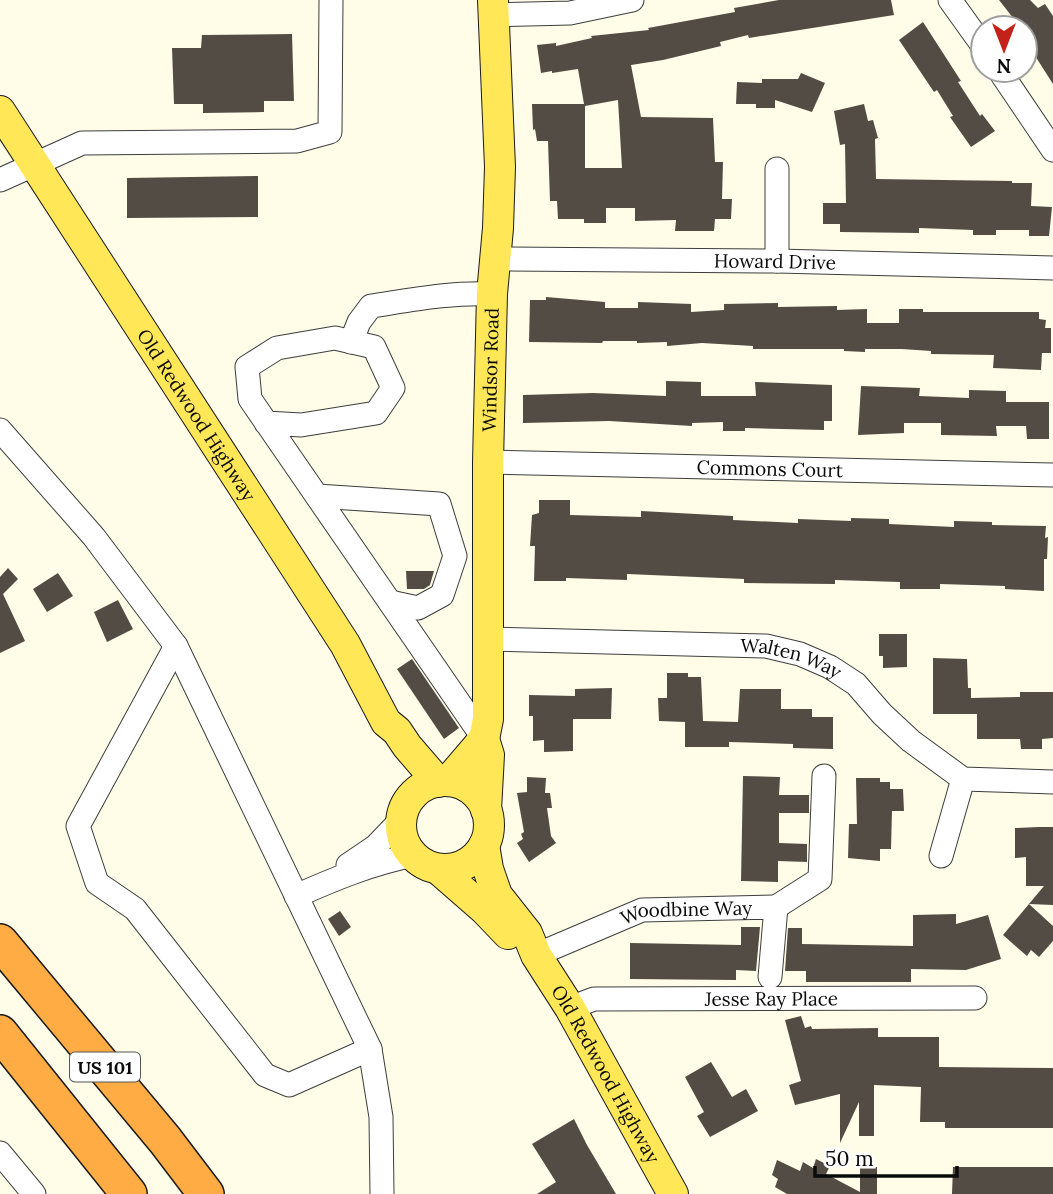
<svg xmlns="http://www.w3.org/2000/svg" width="1053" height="1194" font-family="Lora,serif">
<rect width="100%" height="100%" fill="#fffde7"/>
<g fill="#534c45" fill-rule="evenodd">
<path d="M 779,0 L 891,0 L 894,15 L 749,38 L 748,35 L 720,42 L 721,46 L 663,60 L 631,65 L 641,117 L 713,118 L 715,162 L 723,162 L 722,199 L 732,199 L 731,219 L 715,219 L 714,231 L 675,231 L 676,220 L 635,221 L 635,208 L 606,208 L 606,223 L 584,223 L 584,219 L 558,219 L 557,201 L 550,201 L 548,141 L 537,141 L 535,129 L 533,130 L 532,104 L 584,104 L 578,69 L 552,73 L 552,71 L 541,73 L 537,45 L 556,43 L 556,46 L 592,38 L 591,36 L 649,30 L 648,28 L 735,12 L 734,8 ZM 618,100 L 622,168 L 585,168 L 585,106 Z"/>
<polygon points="999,0 1030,0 1038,8 1045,4 1053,16 1053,84 1025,40 1025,28 1021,28"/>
<polygon points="923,22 961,81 958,82 980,116 982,114 995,131 971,147 950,117 953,116 937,90 934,92 899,40"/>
<polygon points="292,34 294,101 264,101 264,112 203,113 203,104 174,104 172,48 201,48 202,35"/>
<polygon points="801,73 825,83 812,112 775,100 775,108 756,108 756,104 736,104 737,82 762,83 762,79 798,79"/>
<polygon points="864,104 868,121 873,120 878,138 875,139 876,179 1012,181 1012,183 1032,183 1031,206 1052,207 1049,236 1029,236 1029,230 996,230 996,235 973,235 973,230 919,228 919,233 840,232 840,224 823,224 823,203 846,203 845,144 840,145 834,111"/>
<polygon points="258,176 258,217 127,218 127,178"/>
<polygon points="546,297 605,302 605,308 638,308 638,302 691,304 691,312 724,310 724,304 778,303 778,307 837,306 837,310 867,309 867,323 899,323 899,309 923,309 923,312 1039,312 1039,319 1046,320 1045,328 1051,328 1051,353 1042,353 1041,370 993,368 994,355 931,354 931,351 902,349 865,349 865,352 844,351 844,349 753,349 753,346 702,343 667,346 667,342 637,343 637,341 603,341 602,343 529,342 530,300 546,300"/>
<polygon points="666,381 701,382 701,396 756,396 755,382 832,385 832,421 824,421 824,430 745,428 745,431 723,431 723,422 692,423 692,426 609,421 523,423 523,395 593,393 666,396"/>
<polygon points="861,386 920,388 919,396 969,398 969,390 1006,391 1006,402 1049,402 1049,439 1027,439 1026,426 996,426 997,436 941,435 941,423 904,423 904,433 858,435"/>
<polygon points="539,500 570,500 570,515 641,517 641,511 733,516 733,520 798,523 798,519 851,521 851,518 889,519 889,524 954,527 954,521 992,522 992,525 1046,526 1045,538 1048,537 1047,559 1044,559 1044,591 1005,589 1005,586 940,584 940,589 900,589 900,582 835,580 835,584 744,583 744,579 627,574 627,580 566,578 566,581 534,581 535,546 530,546 532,515 539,513"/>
<polygon points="8,568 18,579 3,594 25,641 0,653 0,577"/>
<polygon points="406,571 434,571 430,585 424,589 407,589"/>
<polygon points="58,573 73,596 47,612 33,589"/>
<polygon points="118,600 133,629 107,642 94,612"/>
<polygon points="879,634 907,634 907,667 883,668 883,656 879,656"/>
<polygon points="933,658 967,659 968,688 971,688 971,698 1020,697 1020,692 1053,692 1053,738 1042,739 1042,749 1021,749 1020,739 977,739 977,714 933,714"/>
<polygon points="412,659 459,728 444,739 397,669"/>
<polygon points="667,673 688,673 688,677 701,677 703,721 738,722 740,689 781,689 781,709 812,709 812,717 833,717 833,749 793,748 793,744 729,742 729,747 685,747 685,722 659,721 658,698 667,698"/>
<polygon points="612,688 611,719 573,719 573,751 544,752 544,740 533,741 533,716 529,716 529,695 575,696 575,689"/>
<polygon points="743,776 780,777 779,795 809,795 809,813 779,813 779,843 807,844 807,862 778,861 778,882 741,881"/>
<polygon points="527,777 546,778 545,793 550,793 552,808 547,808 551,836 556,843 529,862 517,843 523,839 521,834 524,832 517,793 527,792"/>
<polygon points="856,778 880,778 880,782 890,782 890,789 903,789 904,811 892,811 891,849 880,849 880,861 848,858 849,824 857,824"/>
<polygon points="1039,827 1053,827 1053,905 1029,904 1053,926 1053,941 1039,957 1031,950 1027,956 1003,935 1044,886 1026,886 1026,857 1015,858 1015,828"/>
<polygon points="340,911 351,927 339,936 328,919"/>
<polygon points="956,914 956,924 988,915 1001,959 966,970 911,969 911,982 806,982 806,971 785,971 788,928 802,928 802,944 913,946 913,915"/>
<polygon points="741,927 760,927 756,971 736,970 736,980 630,979 630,943 741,945"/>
<polygon points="801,1016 805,1028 811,1026 812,1029 878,1028 878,1037 939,1037 939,1067 1053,1068 1053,1128 945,1128 945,1122 920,1122 921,1087 874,1085 874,1136 859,1136 859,1102 840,1143 840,1094 795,1105 789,1085 801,1081 785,1020"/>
<polygon points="711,1062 732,1097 746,1089 758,1111 710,1137 697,1116 704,1112 685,1077"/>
<polygon points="574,1119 587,1145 616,1194 537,1194 556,1182 532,1144"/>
<polygon points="816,1159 830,1166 826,1174 860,1192 860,1167 877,1167 877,1194 787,1194 775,1187 778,1179 772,1175 777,1160 800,1171 803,1162 813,1168"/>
<polygon points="953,1167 1053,1167 1053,1194 952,1194"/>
</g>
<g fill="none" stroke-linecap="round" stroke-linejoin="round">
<g stroke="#3d3d3d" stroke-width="25">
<g id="minor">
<polyline points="950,0 983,46"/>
<polyline points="493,15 570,13 632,0"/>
<polyline points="999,70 1053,150"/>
<polyline points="0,180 82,143 297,141 330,132 331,0"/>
<path id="s1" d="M 495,259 L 777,261 L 1053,268"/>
<polyline points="777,261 777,169"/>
<path d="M 351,342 L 359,322 L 371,306 C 411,300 452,292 492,294"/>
<polyline points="266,423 301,425 376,413 393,388 374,347 335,338 277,348 247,367 250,399 484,739"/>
<polyline points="0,430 94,537 176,646 370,1049 381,1117 382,1194"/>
<path id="s2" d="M 488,462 L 1053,475"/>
<polyline points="317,496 439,504 455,556 442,595 418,608 390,602"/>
<path id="s3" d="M 487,639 L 766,646 L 800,654 L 830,667 L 856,684 L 882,714 L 911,741 L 963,779 L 1053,782"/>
<polyline points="176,646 78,826 97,883 135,909 265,1075 289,1085 370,1049"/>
<polyline points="941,856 963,779"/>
<polyline points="348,865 376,846 401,820"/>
<path d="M 296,896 C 334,879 373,863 414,855"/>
<polyline points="776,907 820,879 824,776"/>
<path id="s4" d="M 536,955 L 642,910 L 776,907 L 770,977"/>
<path id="s5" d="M 570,1008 L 594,999 L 975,998"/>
<polyline points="0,1153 34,1194"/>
</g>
</g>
<g stroke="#1b1b1b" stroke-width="32">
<g id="major">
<path id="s6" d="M 0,111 L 345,644 L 386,722 L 397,731 L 407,746 L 438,782"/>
<polyline points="484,739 489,755 486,810"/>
<path id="s7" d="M 448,781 L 484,739 L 488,719 L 488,462 L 492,294 L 498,228 L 500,167 L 493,0"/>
<circle cx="445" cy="825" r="44"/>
<path id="s8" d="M 484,845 L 488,869 L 497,895 L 527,933 L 536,955 L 570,1008 L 673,1194"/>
<polyline points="438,869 485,910 508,934"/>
</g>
</g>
<g stroke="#1b1b1b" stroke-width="38">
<g id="highway">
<polyline points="0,942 165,1140 206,1194"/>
<polyline points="0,1033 129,1194"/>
</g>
</g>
<use href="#minor" stroke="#fff" stroke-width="23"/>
<use href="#major" stroke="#ffe757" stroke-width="30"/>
<use href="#highway" stroke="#ffac45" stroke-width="35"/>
</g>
<g text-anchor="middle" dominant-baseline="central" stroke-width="7" stroke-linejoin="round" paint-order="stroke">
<rect fill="#fff" stroke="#545454" stroke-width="2" x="70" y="1052.5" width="70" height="29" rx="5"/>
<g font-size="18" font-weight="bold" fill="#0a0a0a">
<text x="105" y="1067">US 101</text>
</g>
<g font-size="19" fill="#0a0a0a" stroke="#fff">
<text stroke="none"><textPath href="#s1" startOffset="280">Howard Drive</textPath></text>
<text stroke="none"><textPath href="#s7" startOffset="425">Windsor Road</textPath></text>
<text stroke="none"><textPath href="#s6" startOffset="362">Old Redwood Highway</textPath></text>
<text stroke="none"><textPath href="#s2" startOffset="282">Commons Court</textPath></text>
<text stroke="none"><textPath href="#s3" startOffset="306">Walten Way</textPath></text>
<text stroke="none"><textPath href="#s4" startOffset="159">Woodbine Way</textPath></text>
<text stroke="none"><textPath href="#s5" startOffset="203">Jesse Ray Place</textPath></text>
<text stroke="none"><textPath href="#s8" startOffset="262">Old Redwood Highway</textPath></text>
</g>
</g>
<g transform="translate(1004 49) rotate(180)"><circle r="33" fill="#ffffff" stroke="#9d9d9d" stroke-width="2"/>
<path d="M0-5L12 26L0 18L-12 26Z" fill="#c22219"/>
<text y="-10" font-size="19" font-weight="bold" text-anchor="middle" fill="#0a0a0a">N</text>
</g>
<path d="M815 1166v10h142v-10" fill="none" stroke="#0a0a0a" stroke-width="3.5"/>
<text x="825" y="1166" font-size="21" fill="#0a0a0a" stroke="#ffffff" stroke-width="5" paint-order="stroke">50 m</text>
</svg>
